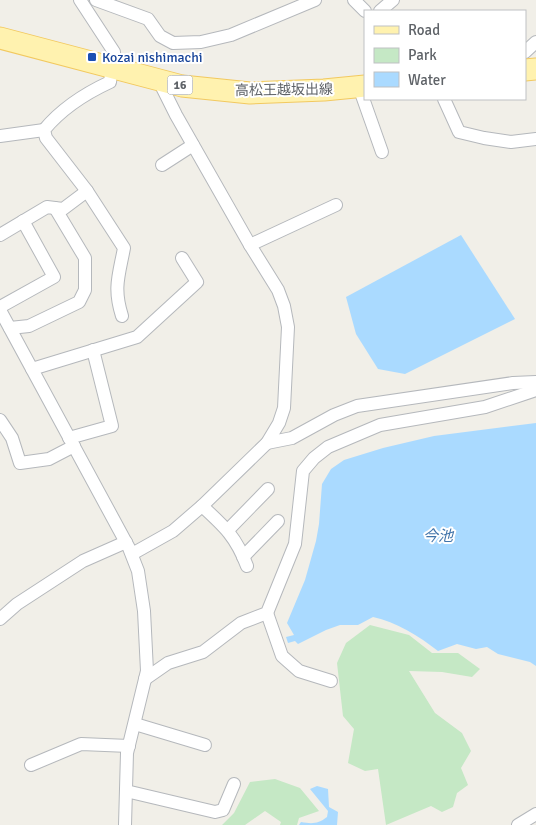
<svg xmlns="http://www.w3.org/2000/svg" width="536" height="825" font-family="Signika,'Noto Sans JP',sans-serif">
<rect width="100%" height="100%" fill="#f1efe8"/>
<g fill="#c5e8c5">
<polygon points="370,625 409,635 432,653 458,653 480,669 472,677 442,672 409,671 435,713 462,733 471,751 461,768 468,785 457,793 453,807 442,812 431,806 386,825 378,769 365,771 348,763 354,729 343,716 337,663 346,643"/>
<polygon points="275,779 300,788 319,811 299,818 297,825 280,825 281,822 265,811 245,825 222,825 234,813 250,782"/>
</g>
<g fill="#aadaff">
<polygon points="461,235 515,319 405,374 378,369 356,334 346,297"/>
<path d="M 536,423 L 536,666 L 530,662 L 498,654 L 487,647 L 476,649 L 457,644 L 438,651 C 419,636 396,622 373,617 L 358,625 L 340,625 L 326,630 L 298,644 L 295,641 L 288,643 L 286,637 L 294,635 L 287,623 L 305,580 L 316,541 L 319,524 L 322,484 L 331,469 L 344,460 L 383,448 L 434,436 Z"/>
<path d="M 317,786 L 328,789 L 329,807 L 338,812 L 337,825 L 299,825 L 301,822 C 312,824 318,824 327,817 L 328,811 L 310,789 Z"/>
</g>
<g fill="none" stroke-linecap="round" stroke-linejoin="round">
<g stroke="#b5b8bc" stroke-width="14">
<g id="minor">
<path d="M 80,0 L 114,52 L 110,82 C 84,94 62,108 44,130 L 46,138 L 87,191 L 124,248 C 119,275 113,288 122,316"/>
<polyline points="96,0 148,19 160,36 173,43 201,42 231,35 315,0"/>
<polyline points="354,0 365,11"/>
<polyline points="380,11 393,0"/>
<polyline points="525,52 536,42"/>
<polyline points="359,87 382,152"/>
<polyline points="444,99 459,132 484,138 511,142 536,139"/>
<polyline points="0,136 44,130"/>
<polyline points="162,165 193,145"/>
<polyline points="0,235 47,207 63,209 87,191"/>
<polyline points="250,245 336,205"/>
<polyline points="0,307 54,277 23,221"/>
<polyline points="0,310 129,548 138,571 144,611 147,671 127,753 125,825"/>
<polyline points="10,328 29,326 79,302 85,290 85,258 55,208"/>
<polyline points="32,369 137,337 197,282 182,258"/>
<polyline points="0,420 12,438 20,463 49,459 74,446"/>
<polyline points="69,438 112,426 93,350"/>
<polyline points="267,443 292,438 334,415 357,406 513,383 536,382"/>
<path d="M 202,506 C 225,527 236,537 247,566"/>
<polyline points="228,530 268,489"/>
<polyline points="132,554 173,531 202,506 267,443 279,423 284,408 288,327 284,306 278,290 250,245 176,115 159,81"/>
<polyline points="243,557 278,521"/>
<polyline points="267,613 282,656 299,671 331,681"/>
<polyline points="0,619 17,604 83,561 126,542"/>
<polyline points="145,679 168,663 203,652 241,623 267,613 295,544 303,471 314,458 328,447 380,425 485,407 536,390"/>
<polyline points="135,724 205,745"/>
<polyline points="31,765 81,744 129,746"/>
<polyline points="126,791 215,812 223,810 234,784"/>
<polyline points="518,825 536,814"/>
</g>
</g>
<g stroke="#f2c960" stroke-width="23">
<g id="primary">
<polyline points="0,38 182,86 250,93 324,90 365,86"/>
<polyline points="525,70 536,69"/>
</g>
</g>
<use href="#minor" stroke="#fff" stroke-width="12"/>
<use href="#primary" stroke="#fff2af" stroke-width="21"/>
</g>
<rect fill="#1a4fb4" stroke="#fff" stroke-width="2" x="87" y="52" width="10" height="10" rx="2.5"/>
<g text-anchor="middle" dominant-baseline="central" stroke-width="4" stroke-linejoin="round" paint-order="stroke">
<rect fill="#fff" stroke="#8f9295" stroke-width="1" x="167.5" y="75.5" width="25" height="19" rx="4"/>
<g font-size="12" font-weight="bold" fill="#5f6368">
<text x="180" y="85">16</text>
</g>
<g font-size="14" fill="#164399" stroke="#fff" text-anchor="start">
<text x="102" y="57">Kozai nishimachi</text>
</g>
<g font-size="14" fill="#5f6368" stroke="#fff">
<text transform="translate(284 90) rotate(-1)">高松王越坂出線</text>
</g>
<g font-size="15" font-style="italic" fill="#4174aa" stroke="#fff">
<text x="438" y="536">今池</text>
</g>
</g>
<rect x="364" y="10" width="162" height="90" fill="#ffffff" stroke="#bfc1c3"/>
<rect x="374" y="26" width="25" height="8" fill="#fff2af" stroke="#bfc1c3"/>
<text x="408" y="35" font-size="15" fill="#5f6368">Road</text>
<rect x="374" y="48" width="25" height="15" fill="#c5e8c5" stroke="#bfc1c3"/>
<text x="408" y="60" font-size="15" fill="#5f6368">Park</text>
<rect x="374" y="72" width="25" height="15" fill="#aadaff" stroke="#bfc1c3"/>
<text x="408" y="85" font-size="15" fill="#5f6368">Water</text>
</svg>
